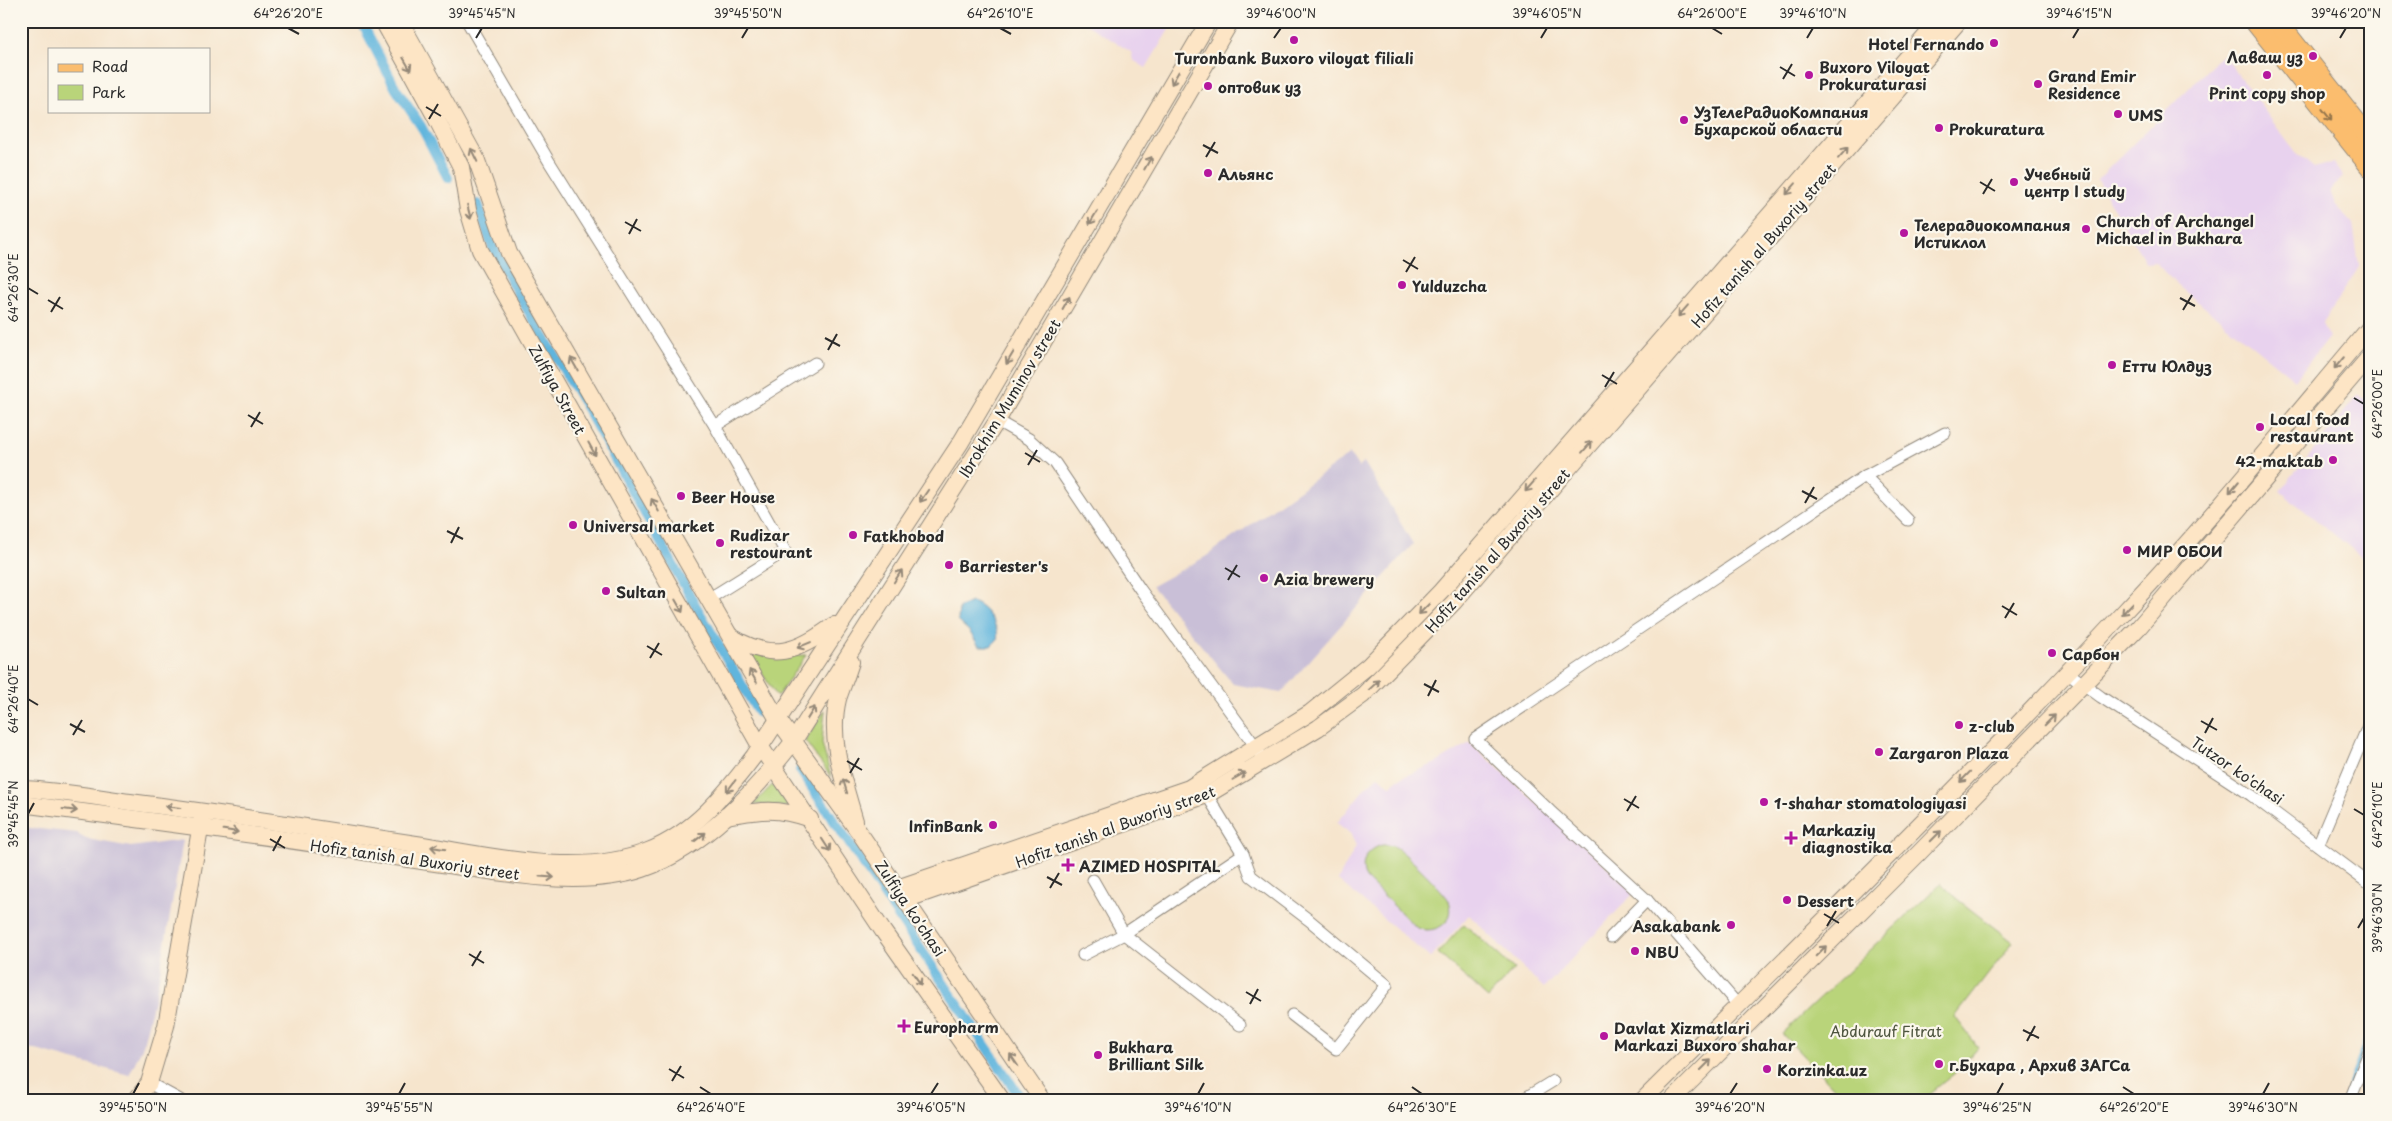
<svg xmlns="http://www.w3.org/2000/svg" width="2392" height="1121" font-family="'Playpen Sans',sans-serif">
<rect width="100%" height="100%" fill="#fbf7ec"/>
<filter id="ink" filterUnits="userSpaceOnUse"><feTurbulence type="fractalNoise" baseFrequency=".02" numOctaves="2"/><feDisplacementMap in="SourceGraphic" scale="10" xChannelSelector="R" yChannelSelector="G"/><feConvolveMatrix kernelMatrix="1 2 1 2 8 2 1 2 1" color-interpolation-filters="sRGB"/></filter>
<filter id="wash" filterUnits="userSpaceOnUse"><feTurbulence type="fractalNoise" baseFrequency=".0096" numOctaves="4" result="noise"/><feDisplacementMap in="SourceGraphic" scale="20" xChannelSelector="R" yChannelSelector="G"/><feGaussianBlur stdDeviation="1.12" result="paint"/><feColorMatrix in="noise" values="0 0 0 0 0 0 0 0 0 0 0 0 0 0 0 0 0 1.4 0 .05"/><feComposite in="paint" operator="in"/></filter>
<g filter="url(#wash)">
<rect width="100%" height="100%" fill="#f6e5cd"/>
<g fill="#e8d2ee">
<polygon points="1081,21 1174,21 1146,68 1133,60 1131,52"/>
<polygon points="2223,54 2295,152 2314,168 2333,163 2343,177 2330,191 2335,204 2353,224 2359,267 2322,324 2329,337 2295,380 2177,285 2155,262 2146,263 2097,180"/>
<polygon points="2358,395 2371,404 2371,553 2367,561 2280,491"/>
<polygon points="1470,743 1635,892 1544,988 1469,915 1430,958 1338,880 1356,846 1351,834 1337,823 1366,787 1378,776 1391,786 1398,779 1436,763"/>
</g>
<g fill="#c9bfd7">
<polygon points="1350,454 1359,468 1364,462 1413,544 1281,693 1233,684 1152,586 1205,557"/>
<polygon points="21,827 77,833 87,839 131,847 183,840 158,984 142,1048 129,1075 21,1046"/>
</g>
<g fill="#b9d47a" stroke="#728052">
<polygon points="750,654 781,656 806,655 777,697"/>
<polygon points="825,710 822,743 831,777 805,741"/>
<polygon points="772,785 790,807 754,804"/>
<path d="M 1382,845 C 1387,845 1392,845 1397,848 C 1406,854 1446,893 1449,901 C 1457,922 1435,935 1417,928 L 1366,879 C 1359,863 1366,850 1382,845 Z"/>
<polygon points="1941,883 1957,899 2013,942 1955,1017 1978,1047 1956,1072 1922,1100 1846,1100 1782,1034"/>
<polygon points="1464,924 1514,969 1488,998 1438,953"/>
</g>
<path fill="#61b5dd" stroke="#467084" d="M 971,602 C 984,604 1001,627 997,640 L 991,646 L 979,646 L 969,631 L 958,621 L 959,608 Z"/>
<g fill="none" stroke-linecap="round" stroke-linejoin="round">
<polyline stroke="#61b5dd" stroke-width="3" points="2343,1100 2371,1028"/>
<g stroke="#61b5dd" stroke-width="10">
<polyline points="361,21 396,89 421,126 448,178"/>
<polyline points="478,204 492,246 518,294 588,410 694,603 758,712"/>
<polyline points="800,770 1022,1100"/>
</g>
</g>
</g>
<g filter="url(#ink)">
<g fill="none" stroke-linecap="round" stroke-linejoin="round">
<g stroke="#90887c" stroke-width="13">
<g id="street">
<polyline points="467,21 550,163 715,426 785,551 710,598"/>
<polyline points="997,421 1029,439 1055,463 1140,589 1259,751"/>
<polyline points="715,426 815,363"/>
<polyline points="1865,476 1945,433"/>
<polyline points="2067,672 2101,697 2251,795 2371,885"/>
<polyline points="1207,795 1243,854 1251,876 1309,920 1387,985 1336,1049 1292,1015"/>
<polyline points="2318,845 2371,719"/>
<polyline points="1093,880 1124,934 1240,1025"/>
<polyline points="1611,937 1647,900"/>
<polyline points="1083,955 1124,934 1243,854"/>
<polyline points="1738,1005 1647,900 1550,811 1475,739 1865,476 1908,520"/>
<polyline points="149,1083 180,1100"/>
<polyline points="1522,1100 1553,1081"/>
<polyline points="2350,1100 2371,1047"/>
</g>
</g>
<g stroke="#90887c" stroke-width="18">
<g id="secondary">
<polyline points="383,21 435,116 461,167 468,210 480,250 760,746 883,931 1002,1100"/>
<polyline points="400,21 476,158 509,253 777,718 859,832 1042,1100"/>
<path d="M 730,636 C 772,662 797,653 834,625"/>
<path d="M 851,662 C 847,675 842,687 838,699 C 828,740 844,782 855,821"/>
<path d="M 21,789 C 57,790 94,797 130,802 C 226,814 321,829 416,844 C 488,855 579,879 648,851 C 694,833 726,793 754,756 L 961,442 L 1209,21"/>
<path d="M 21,804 C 122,817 222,830 322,845 C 364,852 407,859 449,865 C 509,874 584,889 643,869 C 705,847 754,792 793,742 L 997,421 L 1231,21"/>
<path d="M 726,816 C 761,810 776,807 810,819"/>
<polyline points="897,888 1189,788 1310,713 1368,666 1441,591 1939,21"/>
<polyline points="905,900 1207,795 1318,728 1363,695 1454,602 1561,477 1959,21"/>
<polyline points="136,1100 149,1083 166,1026 202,818"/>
<path d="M 1643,1100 C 1805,939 1968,780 2123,613 C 2210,521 2289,423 2371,326"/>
<polyline points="1672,1100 1919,853 2139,627 2371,355"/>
</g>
</g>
<g stroke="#90887c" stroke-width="21">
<g id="primary">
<polyline points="2254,21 2371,168"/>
<polyline points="2277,21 2371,140"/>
</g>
</g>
<use href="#street" stroke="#fff" stroke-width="11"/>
<use href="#secondary" stroke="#fde5c5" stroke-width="16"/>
<use href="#primary" stroke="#fbbd6e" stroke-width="19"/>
</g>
<defs><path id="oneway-shaft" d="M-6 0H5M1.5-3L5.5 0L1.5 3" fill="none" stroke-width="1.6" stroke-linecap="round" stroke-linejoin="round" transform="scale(1.25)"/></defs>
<g stroke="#948878">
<use href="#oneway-shaft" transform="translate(407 64) rotate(60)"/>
<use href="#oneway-shaft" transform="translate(1175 78) rotate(120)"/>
<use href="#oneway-shaft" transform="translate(1843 153) rotate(-49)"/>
<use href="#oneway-shaft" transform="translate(474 155) rotate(-116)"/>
<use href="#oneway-shaft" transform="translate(1148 163) rotate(-60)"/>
<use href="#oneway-shaft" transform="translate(1791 189) rotate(131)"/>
<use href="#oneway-shaft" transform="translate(469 212) rotate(76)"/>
<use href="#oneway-shaft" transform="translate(1093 218) rotate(121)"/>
<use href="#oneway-shaft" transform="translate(1066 303) rotate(-60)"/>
<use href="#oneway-shaft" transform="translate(1683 311) rotate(131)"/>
<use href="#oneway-shaft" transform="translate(1010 358) rotate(121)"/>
<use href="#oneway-shaft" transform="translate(2339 363) rotate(130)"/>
<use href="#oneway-shaft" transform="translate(574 364) rotate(-120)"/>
<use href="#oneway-shaft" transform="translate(1587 447) rotate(-49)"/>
<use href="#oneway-shaft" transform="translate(592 449) rotate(61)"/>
<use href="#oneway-shaft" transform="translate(1530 486) rotate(131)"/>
<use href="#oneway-shaft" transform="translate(2234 487) rotate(130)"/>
<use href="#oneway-shaft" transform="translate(924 496) rotate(124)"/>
<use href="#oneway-shaft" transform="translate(655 505) rotate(-120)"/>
<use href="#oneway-shaft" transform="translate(898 576) rotate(-57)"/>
<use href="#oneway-shaft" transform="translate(679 606) rotate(60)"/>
<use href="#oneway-shaft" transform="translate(1424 609) rotate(134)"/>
<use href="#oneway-shaft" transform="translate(2127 609) rotate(133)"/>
<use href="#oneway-shaft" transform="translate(804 645) rotate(157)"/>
<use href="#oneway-shaft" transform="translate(753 676) rotate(-120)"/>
<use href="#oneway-shaft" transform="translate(1374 685) rotate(-43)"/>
<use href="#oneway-shaft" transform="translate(811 713) rotate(-58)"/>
<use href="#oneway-shaft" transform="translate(2050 720) rotate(-45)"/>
<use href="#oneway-shaft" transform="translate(1239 776) rotate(-30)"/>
<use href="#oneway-shaft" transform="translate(1965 777) rotate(134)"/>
<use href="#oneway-shaft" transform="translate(731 786) rotate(127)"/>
<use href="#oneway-shaft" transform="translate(845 786) rotate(-107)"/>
<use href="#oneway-shaft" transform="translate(173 807) rotate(-173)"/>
<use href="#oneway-shaft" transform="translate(70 810) rotate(7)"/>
<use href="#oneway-shaft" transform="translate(231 831) rotate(9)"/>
<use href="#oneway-shaft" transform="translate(1936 836) rotate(-45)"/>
<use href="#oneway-shaft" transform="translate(700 837) rotate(-38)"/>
<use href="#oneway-shaft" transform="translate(826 845) rotate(57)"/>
<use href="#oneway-shaft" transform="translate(438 848) rotate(-171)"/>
<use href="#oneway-shaft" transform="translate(547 877) rotate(4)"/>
<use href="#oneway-shaft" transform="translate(1821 951) rotate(-45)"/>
<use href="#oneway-shaft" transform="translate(917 979) rotate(55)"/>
<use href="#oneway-shaft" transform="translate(1014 1060) rotate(-124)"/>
<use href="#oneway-shaft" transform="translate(1706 1065) rotate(-45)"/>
</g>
<use stroke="#93744c" href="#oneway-shaft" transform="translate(2327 115) rotate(52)"/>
</g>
<path fill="none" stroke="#2b2b2b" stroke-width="2" d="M 288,28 L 299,34M 1000,28 L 1011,34M 1712,28 L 1722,34M 476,38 L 482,28M 742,38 L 748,28M 1274,38 L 1281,28M 1541,38 L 1547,28M 1807,38 L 1813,28M 2073,38 L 2079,28M 2340,38 L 2346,28M 1780,67 L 1795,76M 1783,79 L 1792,64M 426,107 L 441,116M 429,119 L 438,104M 1203,145 L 1218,153M 1206,157 L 1215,142M 1980,182 L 1995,191M 1983,194 L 1992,179M 625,222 L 641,231M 629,234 L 637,219M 1403,260 L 1418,269M 1406,272 L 1415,257M 28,288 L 38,294M 2180,298 L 2195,306M 48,300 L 63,309M 2183,310 L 2192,295M 51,312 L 60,297M 825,338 L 840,346M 828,350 L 837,334M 1602,375 L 1617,384M 1605,387 L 1614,372M 2354,398 L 2364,404M 248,415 L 263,424M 251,427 L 260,412M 1025,453 L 1040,462M 1028,465 L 1037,450M 1802,491 L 1817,499M 1805,503 L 1814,487M 447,531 L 463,539M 451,543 L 459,527M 1225,568 L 1240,577M 1228,580 L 1237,565M 2002,606 L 2017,615M 2005,618 L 2014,603M 647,646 L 662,655M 650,658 L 659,643M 1424,684 L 1439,692M 1428,696 L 1436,680M 28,699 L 38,705M 2201,721 L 2217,730M 70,724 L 85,732M 2205,733 L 2213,718M 73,735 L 82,720M 847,761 L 862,770M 850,773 L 859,758M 1624,799 L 1639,808M 2354,809 L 2364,815M 1627,811 L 1636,796M 28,814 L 34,803M 270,839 L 285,848M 273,851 L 281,836M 1047,877 L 1062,885M 1050,888 L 1059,873M 1824,914 L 1839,923M 1827,926 L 1836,911M 2358,928 L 2364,918M 469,954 L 484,963M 472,966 L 481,951M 1246,992 L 1261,1001M 1250,1004 L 1258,989M 2023,1030 L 2039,1038M 2027,1041 L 2035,1026M 669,1069 L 684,1078M 672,1081 L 681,1066M 700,1087 L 711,1094M 1412,1087 L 1422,1094M 2123,1087 L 2134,1094M 133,1094 L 139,1083M 399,1094 L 405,1083M 931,1094 L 938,1083M 1198,1094 L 1204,1083M 1730,1094 L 1737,1083M 1997,1094 L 2003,1083M 2263,1094 L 2269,1083"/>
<g fill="#b5179e" stroke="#fbf7ec" stroke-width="2">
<circle cx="1294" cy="40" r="5"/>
<circle cx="1994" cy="43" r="5"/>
<circle cx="2313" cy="56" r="5"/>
<circle cx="1809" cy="75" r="5"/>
<circle cx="2267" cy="75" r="5"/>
<circle cx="2038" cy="84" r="5"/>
<circle cx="1208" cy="86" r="5"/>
<circle cx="2118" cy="114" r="5"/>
<circle cx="1684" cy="120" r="5"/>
<circle cx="1939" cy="128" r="5"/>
<circle cx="1208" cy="173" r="5"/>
<circle cx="2014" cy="182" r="5"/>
<circle cx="2086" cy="229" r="5"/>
<circle cx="1904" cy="233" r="5"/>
<circle cx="1402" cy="285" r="5"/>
<circle cx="2112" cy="365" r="5"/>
<circle cx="2260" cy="427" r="5"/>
<circle cx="2333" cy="460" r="5"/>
<circle cx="681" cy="496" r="5"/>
<circle cx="573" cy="525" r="5"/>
<circle cx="853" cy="535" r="5"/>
<circle cx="720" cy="543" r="5"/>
<circle cx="2127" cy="550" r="5"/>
<circle cx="949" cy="565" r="5"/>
<circle cx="1264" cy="578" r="5"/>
<circle cx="606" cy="591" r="5"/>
<circle cx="2052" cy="653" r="5"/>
<circle cx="1959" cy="725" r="5"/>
<circle cx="1879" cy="752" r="5"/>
<circle cx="1764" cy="802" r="5"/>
<circle cx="993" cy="825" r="5"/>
<path d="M1788.5 830.5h5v5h5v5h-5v5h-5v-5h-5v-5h5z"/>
<path d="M1065.5 857.5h5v5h5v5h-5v5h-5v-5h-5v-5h5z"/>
<circle cx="1787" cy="900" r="5"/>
<circle cx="1731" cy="925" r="5"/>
<circle cx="1635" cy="951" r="5"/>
<path d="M901.5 1018.5h5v5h5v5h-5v5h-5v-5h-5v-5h5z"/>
<circle cx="1604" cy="1036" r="5"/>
<circle cx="1098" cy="1055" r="5"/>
<circle cx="1939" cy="1064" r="5"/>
<circle cx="1767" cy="1069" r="5"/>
</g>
<g text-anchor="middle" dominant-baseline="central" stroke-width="4.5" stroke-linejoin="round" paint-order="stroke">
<g font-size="15" font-weight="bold" fill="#2b2b2b" stroke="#fbf7ec" text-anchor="start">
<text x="1984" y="43" text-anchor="end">Hotel Fernando</text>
<text x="2303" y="56" text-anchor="end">Лаваш уз</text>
<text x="1294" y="57" text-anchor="middle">Turonbank Buxoro viloyat filiali</text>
<text x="1819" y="66">Buxoro Viloyat<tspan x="1819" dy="17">Prokuraturasi</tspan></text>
<text x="2048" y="75">Grand Emir<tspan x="2048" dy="17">Residence</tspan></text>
<text x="1218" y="86">оптовик уз</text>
<text x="2267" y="92" text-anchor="middle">Print copy shop</text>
<text x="1694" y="111">УзТелеРадиоКомпания<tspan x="1694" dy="17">Бухарской области</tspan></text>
<text x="2128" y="114">UMS</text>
<text x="1949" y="128">Prokuratura</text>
<text x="1218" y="173">Альянс</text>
<text x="2024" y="173">Учебный<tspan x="2024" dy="17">центр I study</tspan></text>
<text x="2096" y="220">Church of Archangel<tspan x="2096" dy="17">Michael in Bukhara</tspan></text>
<text x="1914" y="224">Телерадиокомпания<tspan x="1914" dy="17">Истиклол</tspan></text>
<text x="1412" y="285">Yulduzcha</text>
<text x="2122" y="365">Етти Юлдуз</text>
<text x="2270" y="418">Local food<tspan x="2270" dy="17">restaurant</tspan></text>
<text x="2323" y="460" text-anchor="end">42-maktab</text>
<text x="691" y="496">Beer House</text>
<text x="583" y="525">Universal market</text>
<text x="730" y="534">Rudizar<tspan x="730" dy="17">restourant</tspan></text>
<text x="863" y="535">Fatkhobod</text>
<text x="2137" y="550">МИР ОБОИ</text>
<text x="959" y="565">Barriester's</text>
<text x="1274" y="578">Azia brewery</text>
<text x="616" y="591">Sultan</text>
<text x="2062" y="653">Сарбон</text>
<text x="1969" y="725">z-club</text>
<text x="1889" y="752">Zargaron Plaza</text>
<text x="1774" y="802">1-shahar stomatologiyasi</text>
<text x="983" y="825" text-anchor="end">InfinBank</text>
<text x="1802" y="829">Markaziy<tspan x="1802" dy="17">diagnostika</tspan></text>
<text x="1079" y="865">AZIMED HOSPITAL</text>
<text x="1797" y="900">Dessert</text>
<text x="1721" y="925" text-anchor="end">Asakabank</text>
<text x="1645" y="951">NBU</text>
<text x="914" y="1026">Europharm</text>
<text x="1614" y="1027">Davlat Xizmatlari<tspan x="1614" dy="17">Markazi Buxoro shahar</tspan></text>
<text x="1108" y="1046">Bukhara<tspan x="1108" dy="17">Brilliant Silk</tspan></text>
<text x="1949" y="1064">г.Бухара , Архив ЗАГСа</text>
<text x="1777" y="1069">Korzinka.uz</text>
</g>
<g font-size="15" fill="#2b2b2b" stroke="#fbf7ec">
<text transform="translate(1763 245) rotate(-49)">Hofiz tanish al Buxoriy street</text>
<text transform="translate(558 389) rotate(61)">Zulfiya Street</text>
<text transform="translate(1009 398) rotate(-59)">Ibrokhim Muminov street</text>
<text transform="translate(1497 550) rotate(-49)">Hofiz tanish al Buxoriy street</text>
<text transform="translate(2238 770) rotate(34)">Tutzor ko'chasi</text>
<text transform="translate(1115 826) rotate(-20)">Hofiz tanish al Buxoriy street</text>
<text transform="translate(415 859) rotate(8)">Hofiz tanish al Buxoriy street</text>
<text transform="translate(911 908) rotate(56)">Zulfiya ko'chasi</text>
</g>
<g font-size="15" fill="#4e553f" stroke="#fbf7ec">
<text x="1886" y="1030">Abdurauf Fitrat</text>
</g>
</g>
<rect width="2392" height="1121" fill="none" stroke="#fbf7ec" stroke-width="55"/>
<rect x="48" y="48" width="162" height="65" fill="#fbf7ec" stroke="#a8a59f"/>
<rect x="58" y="64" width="25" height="8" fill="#fbbd6e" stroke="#a8a59f"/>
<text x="92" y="72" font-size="15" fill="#2b2b2b">Road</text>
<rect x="58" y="85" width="25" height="15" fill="#b9d47a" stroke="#a8a59f"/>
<text x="92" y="98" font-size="15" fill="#2b2b2b">Park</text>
<rect x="28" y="28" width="2336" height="1066" fill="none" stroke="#2b2b2b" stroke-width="2"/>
<g font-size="12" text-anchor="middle" fill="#2b2b2b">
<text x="288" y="18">64°26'20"E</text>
<text x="482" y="18">39°45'45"N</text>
<text x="748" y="18">39°45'50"N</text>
<text x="1000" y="18">64°26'10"E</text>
<text x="1281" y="18">39°46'00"N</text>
<text x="1547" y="18">39°46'05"N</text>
<text x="1712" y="18">64°26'00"E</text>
<text x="1813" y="18">39°46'10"N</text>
<text x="2079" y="18">39°46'15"N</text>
<text x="2346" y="18">39°46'20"N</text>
<text transform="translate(14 288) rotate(-90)" y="4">64°26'30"E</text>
<text transform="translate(2378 404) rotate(-90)" y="4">64°26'00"E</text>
<text transform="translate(14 699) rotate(-90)" y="4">64°26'40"E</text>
<text transform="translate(14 814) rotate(-90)" y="4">39°45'45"N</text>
<text transform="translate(2378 815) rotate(-90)" y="4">64°26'10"E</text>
<text transform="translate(2378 918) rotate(-90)" y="4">39°46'30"N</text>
<text x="133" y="1112">39°45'50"N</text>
<text x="399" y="1112">39°45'55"N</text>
<text x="711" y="1112">64°26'40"E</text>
<text x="931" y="1112">39°46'05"N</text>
<text x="1198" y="1112">39°46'10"N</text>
<text x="1422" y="1112">64°26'30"E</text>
<text x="1730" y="1112">39°46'20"N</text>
<text x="1997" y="1112">39°46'25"N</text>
<text x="2134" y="1112">64°26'20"E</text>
<text x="2263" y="1112">39°46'30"N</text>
</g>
</svg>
